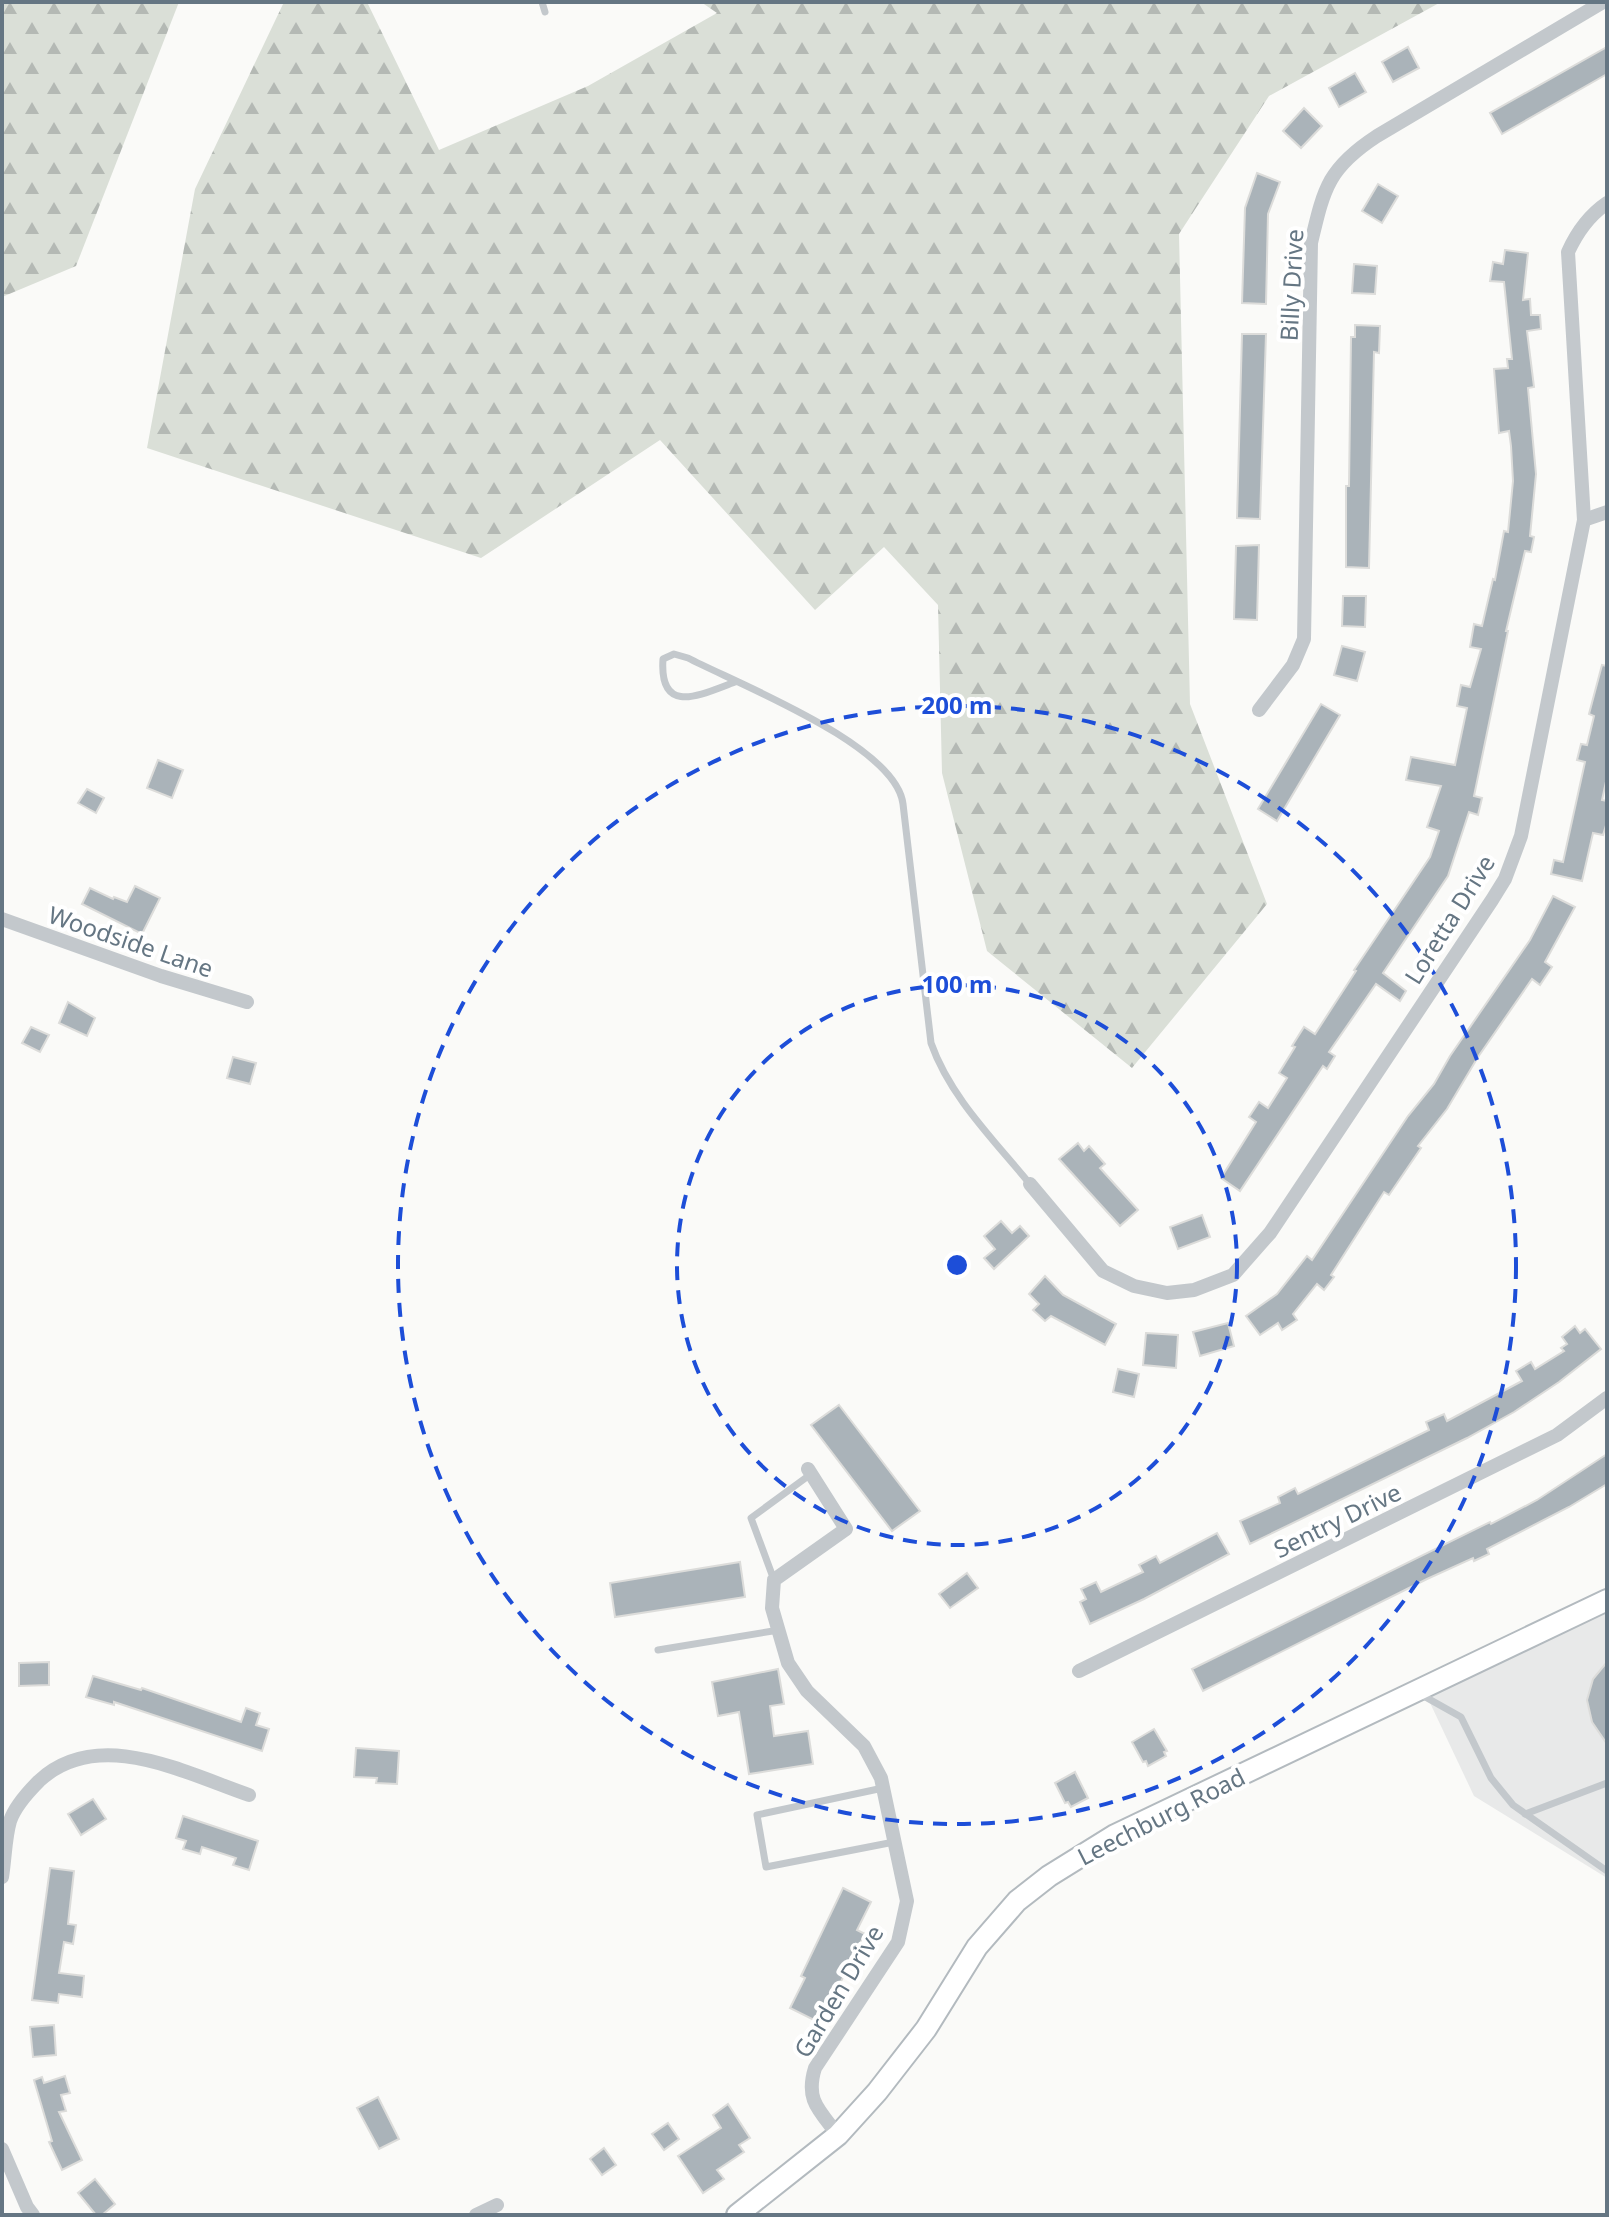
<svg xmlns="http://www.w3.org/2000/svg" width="1609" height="2217" font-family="'Noto Sans',sans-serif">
<defs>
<pattern id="forest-firs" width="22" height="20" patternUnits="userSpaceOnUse" patternTransform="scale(2)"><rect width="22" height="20" fill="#dadfd7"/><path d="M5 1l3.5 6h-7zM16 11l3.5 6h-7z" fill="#b4b9b4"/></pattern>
</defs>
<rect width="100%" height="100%" fill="#fafaf8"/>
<polygon fill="#e8e9e9" points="1607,1605 1607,1878 1474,1796 1423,1688"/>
<g fill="url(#forest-firs)">
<polygon points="2,2 179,2 76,266 2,297"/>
<polygon points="284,2 367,2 439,150 588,86 717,13 701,2 1441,2 1269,96 1179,234 1190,704 1267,904 1132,1068 987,951 942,773 938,605 884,547 815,610 660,440 481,558 147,448 195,189"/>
</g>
<g fill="#aab3b9" stroke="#dcdcda" stroke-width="2">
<polygon points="1408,47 1419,68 1393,82 1382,62"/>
<polygon points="1607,47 1607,74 1502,134 1490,113"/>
<polygon points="1355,73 1366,92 1339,107 1329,88"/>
<polygon points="1304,108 1322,126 1301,148 1283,131"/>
<polygon points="1257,173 1280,182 1268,214 1266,304 1242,303 1245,208"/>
<polygon points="1378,184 1398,196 1382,223 1362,211"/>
<polygon points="1505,250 1528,253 1523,300 1530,299 1531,315 1540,315 1541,329 1527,331 1534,387 1528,388 1536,474 1530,536 1534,537 1531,552 1525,551 1506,631 1508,631 1474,796 1482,798 1478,815 1469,812 1448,876 1383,973 1406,991 1400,1001 1376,984 1329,1052 1335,1056 1327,1069 1323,1066 1240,1191 1221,1178 1256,1122 1249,1117 1259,1102 1268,1108 1287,1078 1279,1073 1295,1047 1292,1046 1304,1027 1315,1034 1356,971 1354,970 1430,857 1439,831 1427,827 1441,786 1406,780 1411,757 1455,765 1467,708 1457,706 1461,685 1470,687 1481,649 1470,647 1474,624 1482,626 1493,579 1495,580 1504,531 1508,532 1513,481 1511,446 1509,431 1499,433 1494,369 1508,368 1507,359 1512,359 1504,282 1490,281 1493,262 1503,264"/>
<polygon points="1354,264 1377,266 1375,294 1352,293"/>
<polygon points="1355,325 1380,326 1379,353 1374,352 1369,568 1346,567 1346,486 1349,486 1351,337 1355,337"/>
<polygon points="1242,334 1266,334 1260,519 1237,518"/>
<polygon points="1259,545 1257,620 1234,619 1236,546"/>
<polygon points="1343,596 1366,596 1365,627 1342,626"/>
<polygon points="1342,646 1365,652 1357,681 1334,675"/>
<polygon points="1602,665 1607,666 1607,777 1602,800 1607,801 1607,822 1603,835 1593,833 1582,881 1551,874 1554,860 1563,862 1585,762 1577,760 1581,744 1587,745 1594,716 1589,714"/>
<polygon points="1321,704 1340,715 1277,821 1258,809"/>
<polygon points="158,760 183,770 172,798 147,788"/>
<polygon points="87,789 104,798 96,813 78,803"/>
<polygon points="135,886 160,898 142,934 82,904 90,888 113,899 114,897 127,902"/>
<polygon points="1553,896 1575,907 1545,962 1552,967 1540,985 1532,979 1478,1057 1447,1109 1418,1146 1421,1148 1389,1195 1384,1192 1331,1275 1334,1277 1324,1290 1317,1284 1293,1314 1297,1320 1282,1330 1278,1323 1260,1335 1246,1316 1277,1294 1307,1256 1312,1260 1408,1116 1434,1084 1450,1056 1530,940"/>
<polygon points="68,1002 95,1018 87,1036 59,1023"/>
<polygon points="31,1027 49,1035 40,1052 22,1043"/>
<polygon points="233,1057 256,1063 250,1084 227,1078"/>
<polygon points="1078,1143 1084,1151 1089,1146 1105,1164 1100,1168 1138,1210 1120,1226 1059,1159"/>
<polygon points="1202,1215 1210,1237 1178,1249 1170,1227"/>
<polygon points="1001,1221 1012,1233 1020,1226 1029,1236 994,1269 984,1258 995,1249 984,1236"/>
<polygon points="1045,1276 1063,1295 1116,1324 1105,1345 1051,1316 1045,1321 1033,1310 1039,1304 1029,1294"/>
<polygon points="1228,1323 1234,1346 1200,1356 1193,1332"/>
<polygon points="1575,1326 1580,1333 1585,1329 1601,1349 1559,1382 1514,1412 1467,1438 1250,1544 1240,1521 1280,1503 1278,1497 1295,1488 1298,1494 1429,1430 1426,1422 1444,1414 1447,1421 1522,1381 1516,1371 1531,1362 1535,1369 1564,1351 1561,1348 1567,1344 1562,1337"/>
<polygon points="1146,1333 1178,1335 1176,1368 1143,1365"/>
<polygon points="1118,1369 1139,1374 1134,1397 1113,1392"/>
<polygon points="839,1405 920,1511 892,1531 811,1425"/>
<polygon points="1607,1454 1607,1484 1569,1507 1487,1549 1489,1554 1474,1561 1473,1558 1427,1579 1203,1691 1192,1669 1490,1522 1491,1524 1537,1500"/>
<polygon points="1217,1533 1229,1554 1144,1599 1090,1624 1080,1602 1086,1599 1081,1589 1096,1582 1101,1592 1143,1572 1139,1565 1156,1556 1160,1563"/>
<polygon points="740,1562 745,1597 615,1617 610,1583"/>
<polygon points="967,1573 978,1588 950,1608 939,1594"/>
<polygon points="49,1662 49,1685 19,1686 19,1663"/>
<polygon points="1607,1662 1607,1744 1592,1722 1587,1700 1593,1679"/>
<polygon points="778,1669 784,1704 770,1706 774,1736 808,1731 813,1764 749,1774 739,1712 718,1716 712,1682"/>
<polygon points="93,1676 141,1690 142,1688 241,1722 246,1708 260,1713 256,1725 269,1729 262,1751 114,1702 114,1705 86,1697"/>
<polygon points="1154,1729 1167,1751 1164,1752 1166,1756 1148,1766 1146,1761 1143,1762 1132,1742"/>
<polygon points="356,1748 399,1751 397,1784 376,1783 377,1778 354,1777"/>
<polygon points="1075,1772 1088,1798 1071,1807 1068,1802 1065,1803 1055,1783"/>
<polygon points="93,1799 106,1819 81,1835 68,1814"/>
<polygon points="183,1816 258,1841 249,1870 233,1865 236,1858 202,1847 200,1854 183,1849 186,1841 176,1838"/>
<polygon points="50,1868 74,1871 68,1924 76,1925 73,1944 64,1942 59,1973 84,1976 82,1997 59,1994 58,2003 32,2000"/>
<polygon points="843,1888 871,1902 857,1930 865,1934 820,2023 790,2008 805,1978 801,1976"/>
<polygon points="54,2025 56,2055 33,2057 30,2027"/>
<polygon points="65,2076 70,2093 61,2095 66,2111 59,2112 82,2160 62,2170 49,2142 52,2141 34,2080 42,2077 44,2083"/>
<polygon points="378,2097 399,2139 379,2149 357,2108"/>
<polygon points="728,2104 750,2138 739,2145 744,2152 717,2170 724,2179 703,2193 678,2156 721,2128 713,2115"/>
<polygon points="668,2123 679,2139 664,2150 652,2134"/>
<polygon points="604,2148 616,2165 602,2175 590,2159"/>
<polygon points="95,2179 115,2204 102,2215 96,2215 78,2193"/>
</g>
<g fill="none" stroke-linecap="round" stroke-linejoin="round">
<g stroke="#b3babf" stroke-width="24">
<polyline id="secondary" points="737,2215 838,2135 877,2092 926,2029 977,1947 1017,1901 1049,1876 1115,1835 1607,1600"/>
</g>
<g stroke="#c3c8cc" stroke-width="7">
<polyline points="542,2 545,12"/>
<path d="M 735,682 C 702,694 659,717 663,659 L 674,654 L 688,658 C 738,684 896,745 903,804 L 931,1043 C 950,1097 994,1140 1030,1184"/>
<polyline points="774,1580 751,1518 811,1474"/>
<polyline points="658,1650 779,1630"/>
<polyline points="1420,1694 1461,1717 1491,1778 1513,1805 1607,1871"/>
<polyline points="883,1788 757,1815 766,1867 894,1842"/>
<polyline points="1525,1814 1607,1783"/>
</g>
<g stroke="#c3c8cc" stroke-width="14">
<polyline points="1584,520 1607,512"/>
<path d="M 1259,710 L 1293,665 L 1304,639 L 1311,243 C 1324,188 1328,168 1377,136 L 1603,2"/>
<polyline points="2,919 161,976 247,1002"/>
<path d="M 1030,1184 L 1103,1271 L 1134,1286 L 1167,1293 L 1194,1290 L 1233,1275 L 1270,1233 L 1492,900 L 1505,879 L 1521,836 L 1584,520 L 1568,252 C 1577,232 1588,216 1607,203"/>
<path d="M 808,1469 L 846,1529 L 774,1580 L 772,1608 L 788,1663 L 807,1691 L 864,1746 L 881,1778 L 907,1901 L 898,1942 L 815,2068 C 805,2100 819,2110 838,2135"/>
<polyline points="1079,1671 1557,1435 1607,1398"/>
<path d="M 2,1877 C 5,1859 5,1838 10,1821 C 15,1806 28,1792 39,1781 C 98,1726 185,1773 249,1795"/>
<polyline points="2,2149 27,2207 33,2215"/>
<polyline points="476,2215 497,2205"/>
</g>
<use href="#secondary" stroke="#fff" stroke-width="20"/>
</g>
<g fill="none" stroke="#1d4ed8" stroke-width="4" stroke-dasharray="14 10">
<circle cx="957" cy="1265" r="280"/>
<circle cx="957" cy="1265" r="559"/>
</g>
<g text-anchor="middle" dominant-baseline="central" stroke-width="8" stroke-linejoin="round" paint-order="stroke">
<g font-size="24" fill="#657683" stroke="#fff">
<text transform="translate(1291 285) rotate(-87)">Billy Drive</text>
<text transform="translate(1449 919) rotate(-58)">Loretta Drive</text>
<text transform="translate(131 941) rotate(19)">Woodside Lane</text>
<text transform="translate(1337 1520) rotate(-26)">Sentry Drive</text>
<text transform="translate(1161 1816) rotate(-27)">Leechburg Road</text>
<text transform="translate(838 1991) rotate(-59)">Garden Drive</text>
</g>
</g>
<circle cx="957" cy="1265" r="12" fill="#1d4ed8" stroke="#fff" stroke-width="4"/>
<g font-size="24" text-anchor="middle" font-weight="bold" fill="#1d4ed8" stroke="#fff" stroke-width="8" stroke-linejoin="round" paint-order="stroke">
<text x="957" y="714">200 m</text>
<text x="957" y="993">100 m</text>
</g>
<rect width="1609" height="2217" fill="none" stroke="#657683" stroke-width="8"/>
</svg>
